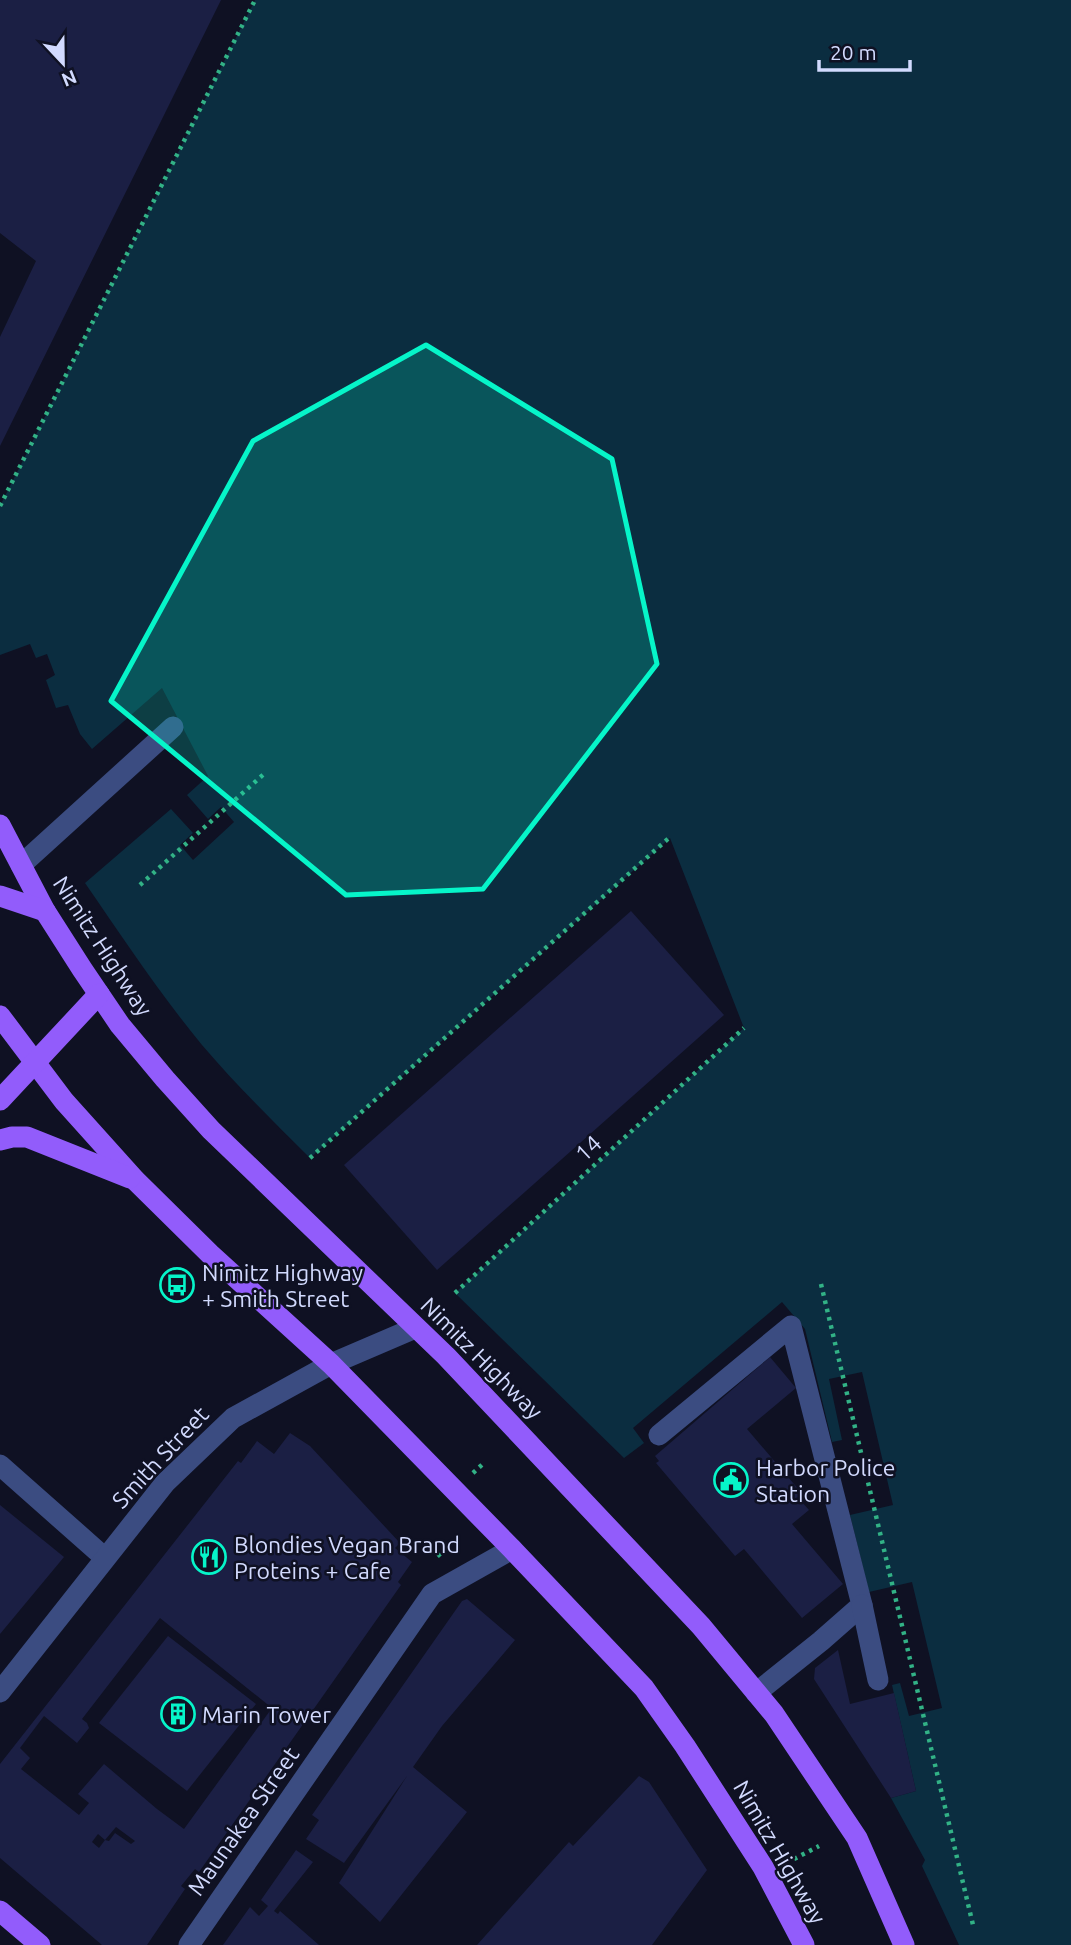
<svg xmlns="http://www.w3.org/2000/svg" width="1071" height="1945" font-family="Ubuntu,sans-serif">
<rect width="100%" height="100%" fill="#0f1123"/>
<path fill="#0b2d40" d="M 255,0 L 1071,0 L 1071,1945 L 959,1945 L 922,1866 L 925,1860 L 891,1798 L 916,1791 L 892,1685 L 900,1683 L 909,1716 L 942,1708 L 912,1582 L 869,1592 L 850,1515 L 893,1505 L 862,1372 L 829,1379 L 842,1440 L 832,1442 L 805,1329 L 782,1302 L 633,1428 L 644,1443 L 624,1458 L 455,1293 L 744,1028 L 670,838 L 310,1158 C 273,1121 236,1085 202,1045 C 160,994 123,938 85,883 L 171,809 L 193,833 L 180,845 L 193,860 L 234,822 L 221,807 L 208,819 L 187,795 L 208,776 L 162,688 L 92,749 L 80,734 L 68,705 L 56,708 L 46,680 L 55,675 L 47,654 L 36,658 L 30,644 L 0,655 L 0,506 Z"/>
<g fill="#1b1f44" fill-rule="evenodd">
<polygon points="0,0 221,0 0,446 0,337 36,261 0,233"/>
<polygon points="631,911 724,1015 437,1270 344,1165"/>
<polygon points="770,1357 796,1388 747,1429 805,1497 801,1501 809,1510 792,1524 843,1584 802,1618 744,1549 735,1556 656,1463 659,1461 655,1456"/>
<path d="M 290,1433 L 310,1446 L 400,1543 L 395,1548 L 412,1562 L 398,1582 L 401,1585 L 199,1872 L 195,1869 L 181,1886 L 185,1889 L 147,1945 L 102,1945 L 0,1858 L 0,1764 L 238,1461 L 241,1463 L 257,1441 L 274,1454 ZM 160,1618 L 272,1708 L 184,1829 L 157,1809 L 104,1764 L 78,1794 L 89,1803 L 79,1815 L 21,1769 L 30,1758 L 20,1748 L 44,1716 L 77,1743 L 89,1728 L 87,1723 L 82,1719 ZM 116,1827 L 135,1841 L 131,1844 L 115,1833 L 109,1841 L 105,1840 L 99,1848 L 92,1842 L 98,1834 L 105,1840 Z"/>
<polygon points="0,1505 64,1557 0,1634"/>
<polygon points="467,1599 515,1640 442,1726 413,1767 467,1812 380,1922 339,1883 407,1776 344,1863 306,1839 319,1820 312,1815 462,1601"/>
<polygon points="168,1636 256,1704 187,1791 99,1723"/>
<polygon points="838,1650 850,1704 894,1693 916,1791 891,1798 814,1679 815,1668"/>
<polygon points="639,1776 649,1782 707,1870 652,1945 477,1945 569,1842 573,1846"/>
<polygon points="296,1850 313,1862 274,1911 278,1914 280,1911 319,1945 223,1945 250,1907 259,1916 268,1906 261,1900"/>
</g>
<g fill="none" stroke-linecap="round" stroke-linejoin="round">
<g stroke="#32b286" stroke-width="4.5" stroke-dasharray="3.5 5" stroke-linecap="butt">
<polyline points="0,506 255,0"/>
<polyline points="140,885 265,773"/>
<polyline points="310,1158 670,837"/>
<polyline points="821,1284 973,1925"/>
<polyline points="455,1293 744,1028"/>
<polyline points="473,1473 485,1462"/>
<polyline points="426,1542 442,1558"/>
<polyline points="794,1859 819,1846"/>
</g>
<g stroke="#3b4c81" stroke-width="21">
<polyline points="21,865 173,727"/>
<polyline points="659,1435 791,1326 862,1605 821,1641 756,1693"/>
<polyline points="0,1465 105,1558"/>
<polyline points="862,1605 878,1680"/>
<polyline points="0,1692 165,1483 233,1418 331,1364 415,1328"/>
<polyline points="189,1945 432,1594 512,1549"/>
</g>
<g stroke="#925cfb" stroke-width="21">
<polyline points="0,825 45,911 82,969 120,1025 165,1079 211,1130 446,1356 701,1626 774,1714 857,1838 904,1945"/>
<polyline points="0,896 45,911"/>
<polyline points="0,1016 64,1101 135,1180 210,1254 331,1364 512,1549 644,1688 685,1746 763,1867 804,1945"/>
<polyline points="0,1100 99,994"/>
<polyline points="0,1140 12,1137 27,1137 130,1178"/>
<polyline points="0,1911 40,1945"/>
</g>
</g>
<path fill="#06f5c9" fill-opacity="0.2" stroke="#06f5c9" stroke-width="5" stroke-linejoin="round" d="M 426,345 L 612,459 L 657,664 L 483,889 L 346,895 L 111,701 L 253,441 Z"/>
<defs>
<g id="bus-ring" transform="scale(1.75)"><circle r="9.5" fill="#0f1123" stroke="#06f5c9" stroke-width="1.5"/><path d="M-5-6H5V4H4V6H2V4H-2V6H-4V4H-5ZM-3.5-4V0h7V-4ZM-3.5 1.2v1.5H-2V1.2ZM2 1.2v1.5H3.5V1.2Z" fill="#06f5c9"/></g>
<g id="civic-ring" transform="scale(1.75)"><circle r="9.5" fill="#0f1123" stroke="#06f5c9" stroke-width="1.5"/><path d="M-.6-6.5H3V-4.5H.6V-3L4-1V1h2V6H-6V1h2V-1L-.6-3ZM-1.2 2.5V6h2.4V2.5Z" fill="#06f5c9"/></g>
<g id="restaurant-ring" transform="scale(1.75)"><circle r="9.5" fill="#0f1123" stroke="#06f5c9" stroke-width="1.5"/><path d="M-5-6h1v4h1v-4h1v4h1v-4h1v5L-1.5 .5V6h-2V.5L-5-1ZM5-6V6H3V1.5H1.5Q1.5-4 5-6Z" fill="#06f5c9"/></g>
<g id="building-ring" transform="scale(1.75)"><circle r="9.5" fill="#0f1123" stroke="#06f5c9" stroke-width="1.5"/><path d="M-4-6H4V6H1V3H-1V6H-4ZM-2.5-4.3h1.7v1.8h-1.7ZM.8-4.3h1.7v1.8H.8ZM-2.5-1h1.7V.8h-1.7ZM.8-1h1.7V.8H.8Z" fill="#06f5c9"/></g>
</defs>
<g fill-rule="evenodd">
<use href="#bus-ring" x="177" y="1285"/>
<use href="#civic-ring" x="731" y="1480"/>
<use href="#restaurant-ring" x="209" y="1557"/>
<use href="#building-ring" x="178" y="1714"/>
</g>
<g text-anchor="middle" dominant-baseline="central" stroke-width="5" stroke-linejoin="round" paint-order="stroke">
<g font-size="23" fill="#d2dafe" stroke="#0f1123">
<text transform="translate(103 946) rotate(57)">Nimitz Highway</text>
<text transform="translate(588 1148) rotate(-43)">14</text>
<text transform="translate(482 1358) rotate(45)">Nimitz Highway</text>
<text transform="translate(160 1457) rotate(-47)">Smith Street</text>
<text transform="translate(243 1821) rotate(-55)">Maunakea Street</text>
<text transform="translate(780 1852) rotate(60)">Nimitz Highway</text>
</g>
<g font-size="23" fill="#d2dafe" stroke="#0f1123" text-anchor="start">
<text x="202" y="1272">Nimitz Highway<tspan x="202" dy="26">+ Smith Street</tspan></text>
<text x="756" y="1467">Harbor Police<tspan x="756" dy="26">Station</tspan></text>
<text x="234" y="1544">Blondies Vegan Brand<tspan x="234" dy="26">Proteins + Cafe</tspan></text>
<text x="202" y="1714">Marin Tower</text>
</g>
</g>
<g transform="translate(63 63) rotate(158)" stroke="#0f1123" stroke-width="5" paint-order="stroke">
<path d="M0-5L12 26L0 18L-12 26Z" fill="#d2dafe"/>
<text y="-10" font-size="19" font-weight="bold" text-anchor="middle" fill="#d2dafe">N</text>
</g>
<path d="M819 60v10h91v-10" fill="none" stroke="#d2dafe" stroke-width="3.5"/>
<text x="830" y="60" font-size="21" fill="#d2dafe" stroke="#0f1123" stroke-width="5" paint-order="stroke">20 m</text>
</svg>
